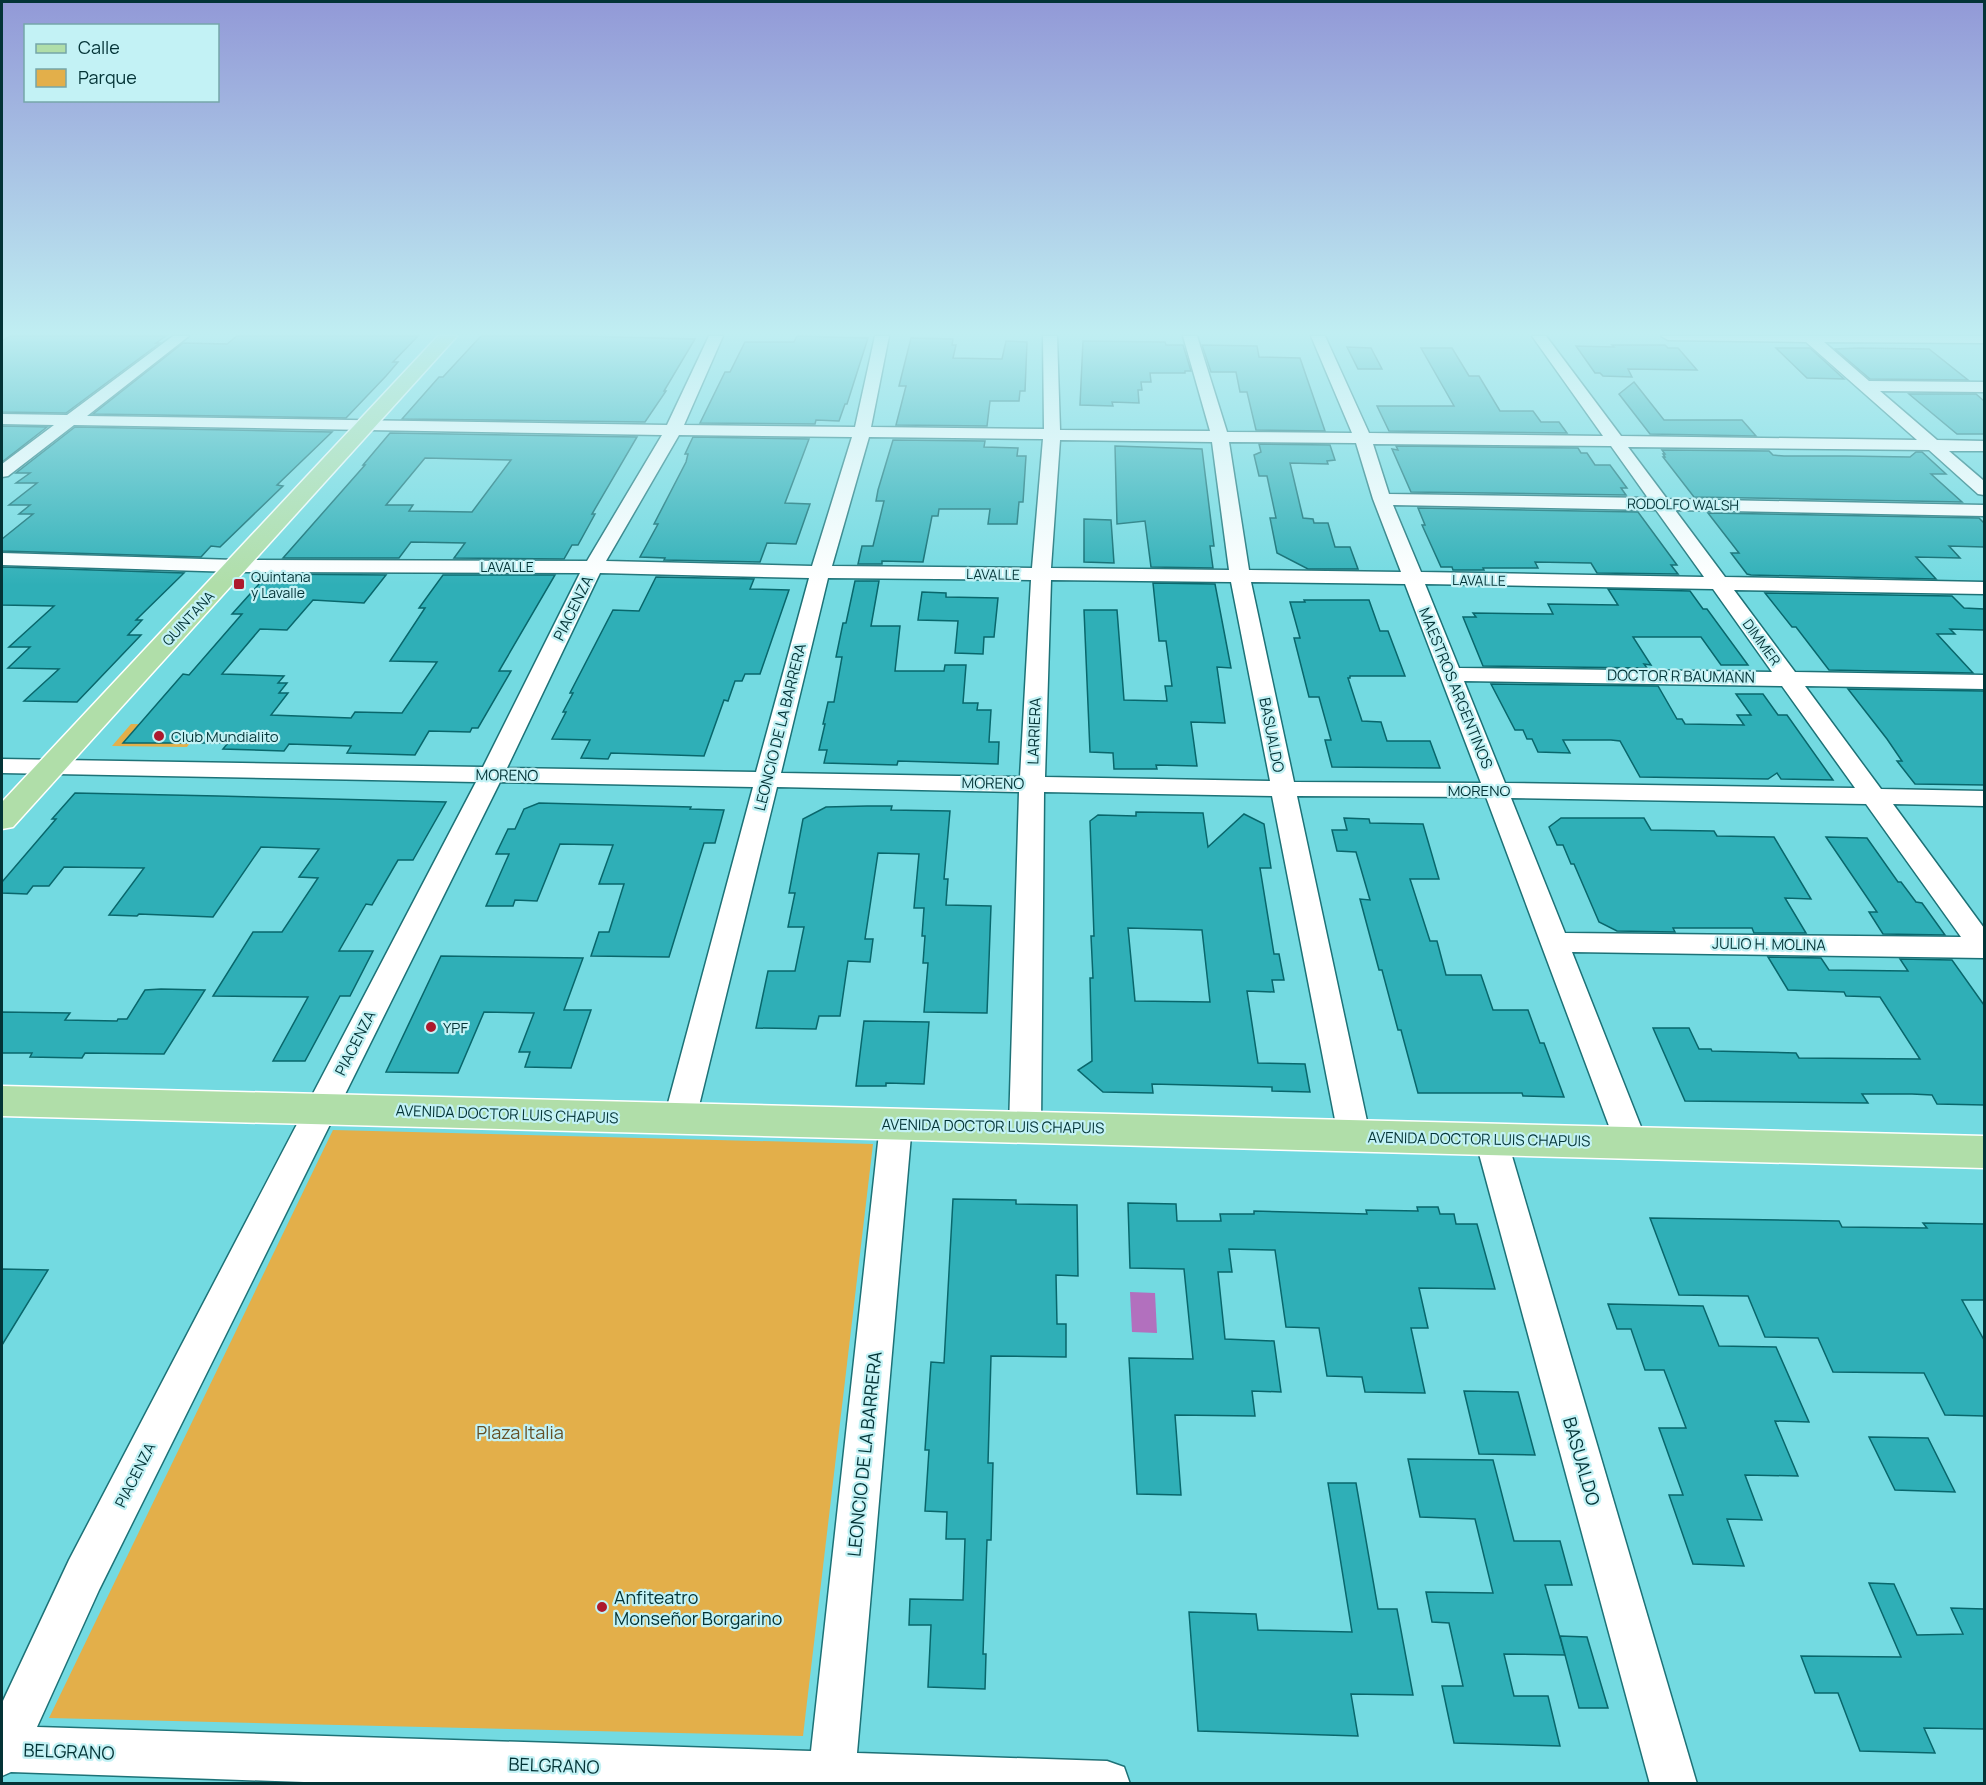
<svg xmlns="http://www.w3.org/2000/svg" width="1986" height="1785" font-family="Manrope,sans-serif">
<rect width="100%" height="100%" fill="#73dae1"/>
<g fill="#e3af4a">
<polygon points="131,724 204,725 187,747 112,746"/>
<polygon points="333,1130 873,1144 803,1736 49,1718"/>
</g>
<polygon fill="#b270be" points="1130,1292 1155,1293 1157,1333 1132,1332"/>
<g fill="#2fafb7" stroke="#09676c" stroke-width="1.5" fill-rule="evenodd">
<polygon points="10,336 166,336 156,343 160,343 66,413 2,412 2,341"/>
<polygon points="237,336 418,336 393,362 398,362 386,376 346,418 93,414 183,343 227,344"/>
<polygon points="481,336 582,336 695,339 664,391 666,391 645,422 402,419 439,377 443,377"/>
<polygon points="797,336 868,338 847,404 845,404 839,421 816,420 815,424 700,423 725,372 730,372 745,342 794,342"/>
<polygon points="911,338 953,339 952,345 956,345 953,358 1002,359 1006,341 1027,342 1025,391 1020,391 1019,401 990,401 987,426 896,425 906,386 899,386"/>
<polygon points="1083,341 1165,342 1166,345 1183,345 1191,371 1185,371 1185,373 1150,373 1151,382 1141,382 1142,390 1138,390 1139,403 1112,402 1113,406 1080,405"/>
<polygon points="1202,345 1257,346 1259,357 1300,358 1325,431 1256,430 1247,392 1240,392 1236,372 1211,372"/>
<polygon points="1612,345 1665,345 1668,348 1678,348 1697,370 1628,369 1632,377 1603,376 1600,373 1595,373 1576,346 1614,347"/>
<polygon points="1347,347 1371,348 1382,369 1358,369"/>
<polygon points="1421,348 1452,348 1469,376 1479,376 1500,411 1533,411 1541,422 1559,422 1567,433 1389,431 1377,406 1454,406"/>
<polygon points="1776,348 1810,348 1844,379 1807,378"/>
<polygon points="1859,348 1929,349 1968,380 1870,379 1835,349"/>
<polygon points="1634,382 1664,420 1742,420 1756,436 1650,434 1619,394"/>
<polygon points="1909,394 1976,394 1984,401 1984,434 1957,434"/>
<polygon points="2,426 47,427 2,462"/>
<polygon points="75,427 332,432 277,485 283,486 220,547 211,546 201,557 2,551 2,539 33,514 19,514 30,505 9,505 37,483 16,483 30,473 16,473"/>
<path d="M 390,433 L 637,437 L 592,514 L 595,514 L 578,545 L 572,545 L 564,559 L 454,558 L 465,543 L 411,542 L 399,558 L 283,558 L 365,465 L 363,465 ZM 425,458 L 511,460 L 472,512 L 409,511 L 413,505 L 386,505 Z"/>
<polygon points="693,437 809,439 785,503 810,504 796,544 767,543 760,562 664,560 665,558 640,557 658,524 654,524 686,462 688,454 685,454"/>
<polygon points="893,440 985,441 984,447 1018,448 1017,456 1026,456 1023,502 1019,502 1017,524 988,524 990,509 939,509 938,516 932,516 923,562 882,561 882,564 858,564 862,546 873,546 884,501 876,501 878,490"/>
<polygon points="1259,444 1330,445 1335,460 1327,461 1328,464 1290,463 1303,518 1313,519 1314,523 1328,523 1335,547 1350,547 1358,569 1308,569 1277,553 1270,518 1276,518 1267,476 1259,476 1254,455 1261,452"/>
<polygon points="1115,446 1202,449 1214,546 1210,546 1213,568 1151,567 1145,521 1117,524"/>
<polygon points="1396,446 1578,448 1581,453 1587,453 1595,465 1610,465 1627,488 1621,488 1626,495 1411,492 1392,449 1398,450"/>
<polygon points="1662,450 1769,451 1773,455 1784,456 1846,456 1910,457 1916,452 1922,452 1946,474 1931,474 1962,502 1694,497 1663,457 1665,457 1663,454 1665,454"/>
<polygon points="1418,508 1638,512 1677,565 1671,565 1678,574 1597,573 1591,563 1535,562 1538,568 1483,568 1484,570 1453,570 1452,567 1441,567 1422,525 1425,525"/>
<polygon points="1708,513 1979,518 1984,523 1984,547 1949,546 1960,558 1916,557 1936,579 1751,575 1747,574 1731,553 1739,553"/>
<polygon points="1084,519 1111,520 1114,563 1084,562"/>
<polygon points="2,567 184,573 136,620 142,620 128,635 141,635 77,702 24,701 59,669 8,668 30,647 9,647 54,606 2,605"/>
<polygon points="268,574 386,575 364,603 313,600 287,630 260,629 222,674 284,676 278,683 287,683 279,693 288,693 271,715 351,718 355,712 402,713 437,662 390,661 425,608 419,608 443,575 555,575 499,671 511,671 478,728 472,728 470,732 429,731 415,755 347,753 351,746 289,744 284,751 223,749 228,743 123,743 183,674 189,675 242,614 232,614"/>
<polygon points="656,577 754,579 750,589 789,590 760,674 745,674 742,681 735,681 728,701 724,700 704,756 611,753 608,759 581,758 590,740 552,739 566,712 563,712 573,693 570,693 613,610 639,611"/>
<polygon points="855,581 879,581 871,626 900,626 895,671 944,671 945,665 966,665 963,703 978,703 977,710 991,710 989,742 999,742 998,764 898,761 897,765 824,763 827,750 819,750 825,724 823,724 828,702 834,702 842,657 836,657 843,623 846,623"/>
<polygon points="1153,583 1215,584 1231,668 1217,667 1225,723 1191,722 1197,766 1156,765 1157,769 1114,769 1113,753 1090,752 1084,610 1117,610 1124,700 1167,701 1165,686 1172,686 1166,641 1159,641"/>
<polygon points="1608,589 1690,591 1703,609 1707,609 1748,665 1721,665 1701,637 1633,637 1651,665 1644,664 1647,668 1483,666 1463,617 1476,617 1473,613 1553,614 1548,604 1618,605"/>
<polygon points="922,592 946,593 946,597 998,598 994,637 984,637 983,654 955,653 958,621 918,620"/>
<polygon points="1765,593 1952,596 1964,608 1984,609 1984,630 1950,629 1955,634 1937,634 1973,673 1829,670 1796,627 1792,627"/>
<polygon points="1304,600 1369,600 1380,631 1388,631 1405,676 1350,676 1350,678 1348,678 1362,721 1381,722 1387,741 1430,741 1440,768 1332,767 1325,740 1331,740 1319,697 1309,697 1294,638 1300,638 1290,602 1305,602"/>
<polygon points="1491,684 1658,686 1677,719 1682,719 1685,724 1744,725 1737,715 1751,715 1736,694 1763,694 1778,715 1787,715 1833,780 1781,779 1777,773 1768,779 1640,777 1620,741 1611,740 1563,740 1570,753 1538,752 1532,739 1527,739 1523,730 1515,730"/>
<polygon points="1848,689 1984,691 1984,785 1915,784 1897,761 1902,761 1887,739"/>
<polygon points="75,793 218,796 446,802 413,860 398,860 372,905 366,904 339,951 373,951 350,996 340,996 305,1061 273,1061 308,997 213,996 253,932 282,932 318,878 299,877 319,849 261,847 213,917 139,914 137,916 109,915 144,868 64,867 49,886 33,886 27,894 2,893 2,882 56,819 52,819"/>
<polygon points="539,803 691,807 690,809 724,810 715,843 704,843 669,957 591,956 599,932 609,932 624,884 599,884 613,845 560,844 537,901 515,900 513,906 486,906 509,854 496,854 508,829 515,829 524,809"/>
<polygon points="867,806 892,806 891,810 950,811 944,879 948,879 946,905 991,906 987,1013 924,1012 928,963 923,963 925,936 922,936 924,908 914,908 919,854 878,853 865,939 873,939 870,962 848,961 840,1016 819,1016 816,1029 756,1028 768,971 795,971 804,927 788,927 795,893 789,893 803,819 826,807"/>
<path d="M 1136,812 L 1203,813 L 1208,847 L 1244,814 L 1264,824 L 1271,868 L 1260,868 L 1274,954 L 1279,954 L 1284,980 L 1272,980 L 1274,992 L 1247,991 L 1258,1063 L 1305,1064 L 1310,1092 L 1272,1091 L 1272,1087 L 1152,1084 L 1153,1093 L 1103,1092 L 1078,1070 L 1092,1061 L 1090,978 L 1093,978 L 1091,936 L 1094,936 L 1090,821 L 1098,815 L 1136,816 ZM 1128,928 L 1202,930 L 1210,1002 L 1135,1001 Z"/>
<polygon points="1344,818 1369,819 1370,823 1423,824 1439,879 1410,879 1430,941 1437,941 1446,975 1481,975 1493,1010 1528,1010 1540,1043 1544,1043 1564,1097 1523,1096 1522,1093 1418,1093 1401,1030 1398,1030 1382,970 1379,970 1360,899 1370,900 1356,852 1337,851 1332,830 1347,830"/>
<polygon points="1561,818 1644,818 1651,830 1714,831 1717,836 1774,837 1811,899 1785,898 1806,933 1754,933 1752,928 1673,928 1675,932 1617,931 1599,922 1574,864 1571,864 1563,845 1557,845 1549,827"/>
<polygon points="1826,837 1867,838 1898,882 1901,882 1916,902 1922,903 1945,935 1883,934 1869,912 1877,912"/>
<polygon points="441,956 583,958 564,1010 591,1010 571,1068 525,1067 530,1052 519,1052 534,1013 484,1012 458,1073 386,1072"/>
<polygon points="1768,957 1821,958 1829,970 1908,971 1900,959 1952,960 1984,1005 1984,1105 1937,1104 1932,1095 1912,1094 1862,1094 1868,1103 1685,1101 1653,1028 1689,1028 1699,1049 1711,1049 1712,1051 1796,1053 1799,1058 1920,1059 1880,997 1846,996 1844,992 1788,990"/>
<polygon points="161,989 205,990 164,1054 85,1053 82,1058 30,1057 32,1053 2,1053 2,1012 70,1013 65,1020 117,1021 118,1019 127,1019 145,990"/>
<polygon points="864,1021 929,1022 924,1084 886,1083 886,1086 856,1086"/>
<polygon points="953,1199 1016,1200 1016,1204 1077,1205 1078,1276 1056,1275 1057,1324 1066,1324 1066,1357 991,1356 988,1463 993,1463 991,1540 987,1540 983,1654 986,1654 985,1689 928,1687 931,1625 909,1625 910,1599 963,1600 965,1539 946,1539 947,1512 925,1511 929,1450 925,1450 931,1362 944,1363"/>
<polygon points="1128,1203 1176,1204 1177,1221 1221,1221 1220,1214 1254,1214 1254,1211 1367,1214 1366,1210 1418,1211 1417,1207 1438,1207 1440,1214 1454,1214 1456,1224 1477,1224 1495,1289 1419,1288 1428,1328 1411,1328 1425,1393 1365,1392 1362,1377 1327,1376 1319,1328 1286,1327 1275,1250 1229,1249 1232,1272 1218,1272 1225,1339 1274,1341 1281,1392 1252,1391 1255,1416 1175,1415 1181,1495 1137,1494 1129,1358 1193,1359 1184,1269 1130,1268"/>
<polygon points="1650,1218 1839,1221 1842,1227 1927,1228 1923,1223 1984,1224 1984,1300 1962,1300 1984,1340 1984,1416 1945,1415 1924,1373 1833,1372 1818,1338 1765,1337 1748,1296 1679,1295"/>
<polygon points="2,1269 48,1270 2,1345"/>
<polygon points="1608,1304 1703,1306 1719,1346 1776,1347 1809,1422 1775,1421 1798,1476 1745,1475 1762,1520 1727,1519 1744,1566 1693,1564 1669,1495 1683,1495 1659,1428 1686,1428 1664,1370 1645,1370 1631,1329 1617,1329"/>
<polygon points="1464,1391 1518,1392 1535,1455 1479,1454"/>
<polygon points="1869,1437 1928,1438 1955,1492 1895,1490"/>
<polygon points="1408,1459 1493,1460 1514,1541 1560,1541 1572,1585 1545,1585 1565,1655 1504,1654 1514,1696 1548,1696 1560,1746 1454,1743 1442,1686 1463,1686 1449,1623 1432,1622 1426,1592 1493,1593 1475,1519 1420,1517"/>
<polygon points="1328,1483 1356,1483 1378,1609 1397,1609 1413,1695 1351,1694 1358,1736 1198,1731 1189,1612 1256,1614 1258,1630 1352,1632"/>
<polygon points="1869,1583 1894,1584 1917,1635 1963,1634 1951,1608 1984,1609 1984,1729 1924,1728 1935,1753 1860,1751 1838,1693 1815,1693 1801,1656 1901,1657"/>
<polygon points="1560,1636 1587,1637 1608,1708 1579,1708"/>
</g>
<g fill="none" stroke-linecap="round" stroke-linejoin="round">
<g stroke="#1d7277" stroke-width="3">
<g id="minor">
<path d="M 173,336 L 189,336 L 87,416 L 667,425 L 709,336 L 723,336 L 684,425 L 855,427 L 875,336 L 889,336 L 871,427 L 1044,429 L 1043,336 L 1057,336 L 1060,430 L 1210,431 L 1183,336 L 1197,336 L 1227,432 L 1352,433 L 1311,336 L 1325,336 L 1369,433 L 1603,436 L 1532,336 L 1546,336 L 1621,436 L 1917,440 L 1806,342 L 1668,340 L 1661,336 L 1984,336 L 1984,343 L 1824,342 L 1869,381 L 1984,382 L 1984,392 L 1880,391 L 1937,440 L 1984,441 L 1984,451 L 1949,451 L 1984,481 L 1984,495 L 1978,494 L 1929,450 L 1628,447 L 1667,499 L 1984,505 L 1984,516 L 1675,510 L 1725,577 L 1984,582 L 1984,594 L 1734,590 L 1795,672 L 1984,675 L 1984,689 L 1805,686 L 1881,789 L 1984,791 L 1984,806 L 1893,804 L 1984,928 L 1984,958 L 1572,952 L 1647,1142 L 1643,1151 L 1631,1155 L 1619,1151 L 1615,1142 L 1486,797 L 1297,796 L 1370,1135 L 1365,1144 L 1354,1148 L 1343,1144 L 1338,1135 L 1272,796 L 1044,792 L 1041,1127 L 1036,1136 L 1025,1140 L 1014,1136 L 1009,1127 L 1019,792 L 777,787 L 696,1118 L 691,1127 L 680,1130 L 669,1127 L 664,1118 L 753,787 L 500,782 L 99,1590 L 37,1727 L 811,1751 L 880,1124 L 885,1115 L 896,1111 L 907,1115 L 912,1124 L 857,1753 L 1107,1761 L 1124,1767 L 1130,1784 L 361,1784 L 11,1772 L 2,1776 L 2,1703 L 69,1560 L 476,782 L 2,773 L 2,759 L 483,767 L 580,573 L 236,572 L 2,565 L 2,553 L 236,560 L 587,561 L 662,435 L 74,425 L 8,476 L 2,477 L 2,464 L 54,425 L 2,424 L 2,414 L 67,415 ZM 679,435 L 852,437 L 812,566 L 606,561 ZM 869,437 L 1043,439 L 1032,568 L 832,566 ZM 1060,440 L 1212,442 L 1229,570 L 1051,568 ZM 1229,442 L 1356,443 L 1373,499 L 1401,572 L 1249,570 ZM 1373,444 L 1611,446 L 1648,498 L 1389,494 ZM 1393,505 L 1656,510 L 1704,577 L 1421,572 ZM 600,573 L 809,578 L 756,772 L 507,768 ZM 828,578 L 1031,580 L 1020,777 L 781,773 ZM 1051,580 L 1231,582 L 1270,781 L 1045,777 ZM 1251,582 L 1405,584 L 1481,783 L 1294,782 ZM 1425,584 L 1713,589 L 1772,672 L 1459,668 ZM 1464,681 L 1782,686 L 1855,788 L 1505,783 ZM 1511,798 L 1866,804 L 1961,937 L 1565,933 Z"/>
<polygon points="1491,1126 1502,1130 1507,1139 1697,1784 1650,1784 1475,1139 1480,1130"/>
</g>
</g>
<g stroke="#fff" stroke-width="3">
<g id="major">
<polygon points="438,336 457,336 13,827 2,829 2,802"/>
<polygon points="2,1086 1984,1136 1984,1168 2,1116"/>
</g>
</g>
<use href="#minor" fill="#fff" fill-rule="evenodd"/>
<use href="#major" fill="#b0dea9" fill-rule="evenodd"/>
</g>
<linearGradient id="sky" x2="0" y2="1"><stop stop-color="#9299d7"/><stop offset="0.57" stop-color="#c0eef2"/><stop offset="1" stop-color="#c0eef2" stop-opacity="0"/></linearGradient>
<rect width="1986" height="585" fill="url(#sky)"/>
<g fill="#ad192d" stroke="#c3f2f5" stroke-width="2">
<rect x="233" y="578" width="12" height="12" rx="3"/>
<circle cx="159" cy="736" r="6"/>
<circle cx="431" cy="1027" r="6"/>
<circle cx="602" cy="1607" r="6"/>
</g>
<g text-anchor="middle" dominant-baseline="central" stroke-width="4.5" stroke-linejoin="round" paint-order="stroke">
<g font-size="14" fill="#033336" stroke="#c3f2f5">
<text transform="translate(1683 504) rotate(1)">RODOLFO WALSH</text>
<text x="507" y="566">LAVALLE</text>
<text transform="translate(993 574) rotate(1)">LAVALLE</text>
<text transform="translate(1479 580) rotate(1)">LAVALLE</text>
<text transform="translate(188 618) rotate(-47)">QUINTANA</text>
<text transform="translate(1762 642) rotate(54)">DIMMER</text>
</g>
<g font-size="14" fill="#033336" stroke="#c3f2f5" text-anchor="start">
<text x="251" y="576">Quintana<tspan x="251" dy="16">y Lavalle</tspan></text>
</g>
<g font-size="15" fill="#033336" stroke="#c3f2f5">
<text transform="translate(573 608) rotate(-64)">PIACENZA</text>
<text transform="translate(1681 676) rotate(1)">DOCTOR R BAUMANN</text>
<text transform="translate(1456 688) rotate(68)">MAESTROS ARGENTINOS</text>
<text transform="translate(780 727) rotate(-76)">LEONCIO DE LA BARRERA</text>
<text transform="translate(1034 731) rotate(-88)">LARRIERA</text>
<text transform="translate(1272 735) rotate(79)">BASUALDO</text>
<text transform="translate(507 775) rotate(1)">MORENO</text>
<text transform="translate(993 783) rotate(1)">MORENO</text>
<text x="1479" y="790">MORENO</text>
<text transform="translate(1769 944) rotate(1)">JULIO H. MOLINA</text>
<text transform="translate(355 1043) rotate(-63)">PIACENZA</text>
<text transform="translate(507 1114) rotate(2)">AVENIDA DOCTOR LUIS CHAPUIS</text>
<text transform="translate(993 1126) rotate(1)">AVENIDA DOCTOR LUIS CHAPUIS</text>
<text transform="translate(1479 1139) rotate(1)">AVENIDA DOCTOR LUIS CHAPUIS</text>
<text transform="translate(135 1475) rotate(-63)">PIACENZA</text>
</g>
<g font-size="15" fill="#033336" stroke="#c3f2f5" text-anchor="start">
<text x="171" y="736">Club Mundialito</text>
<text x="443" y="1027">YPF</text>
</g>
<g font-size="18" fill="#654f25" stroke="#c3f2f5">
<text x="520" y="1432">Plaza Italia</text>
</g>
<g font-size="18" fill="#033336" stroke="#c3f2f5">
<text transform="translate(864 1454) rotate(-84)">LEONCIO DE LA BARRERA</text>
<text transform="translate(1582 1461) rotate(74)">BASUALDO</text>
<text transform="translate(69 1751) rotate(2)">BELGRANO</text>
<text transform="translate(554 1765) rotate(2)">BELGRANO</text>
</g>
<g font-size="18" fill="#033336" stroke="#c3f2f5" text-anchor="start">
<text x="614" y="1597">Anfiteatro<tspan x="614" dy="21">Monseñor Borgarino</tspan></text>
</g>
</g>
<rect width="1986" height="1785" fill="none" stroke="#033336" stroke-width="6"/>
<rect x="24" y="24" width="195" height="78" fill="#c3f2f5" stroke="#76a6a9" stroke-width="1.5"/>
<rect x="36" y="44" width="30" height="9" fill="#b0dea9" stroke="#76a6a9" stroke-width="1.5"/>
<text x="78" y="54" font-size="18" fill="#033336">Calle</text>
<rect x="36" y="69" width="30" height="18" fill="#e3af4a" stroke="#76a6a9" stroke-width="1.5"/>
<text x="78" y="84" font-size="18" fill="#033336">Parque</text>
</svg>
